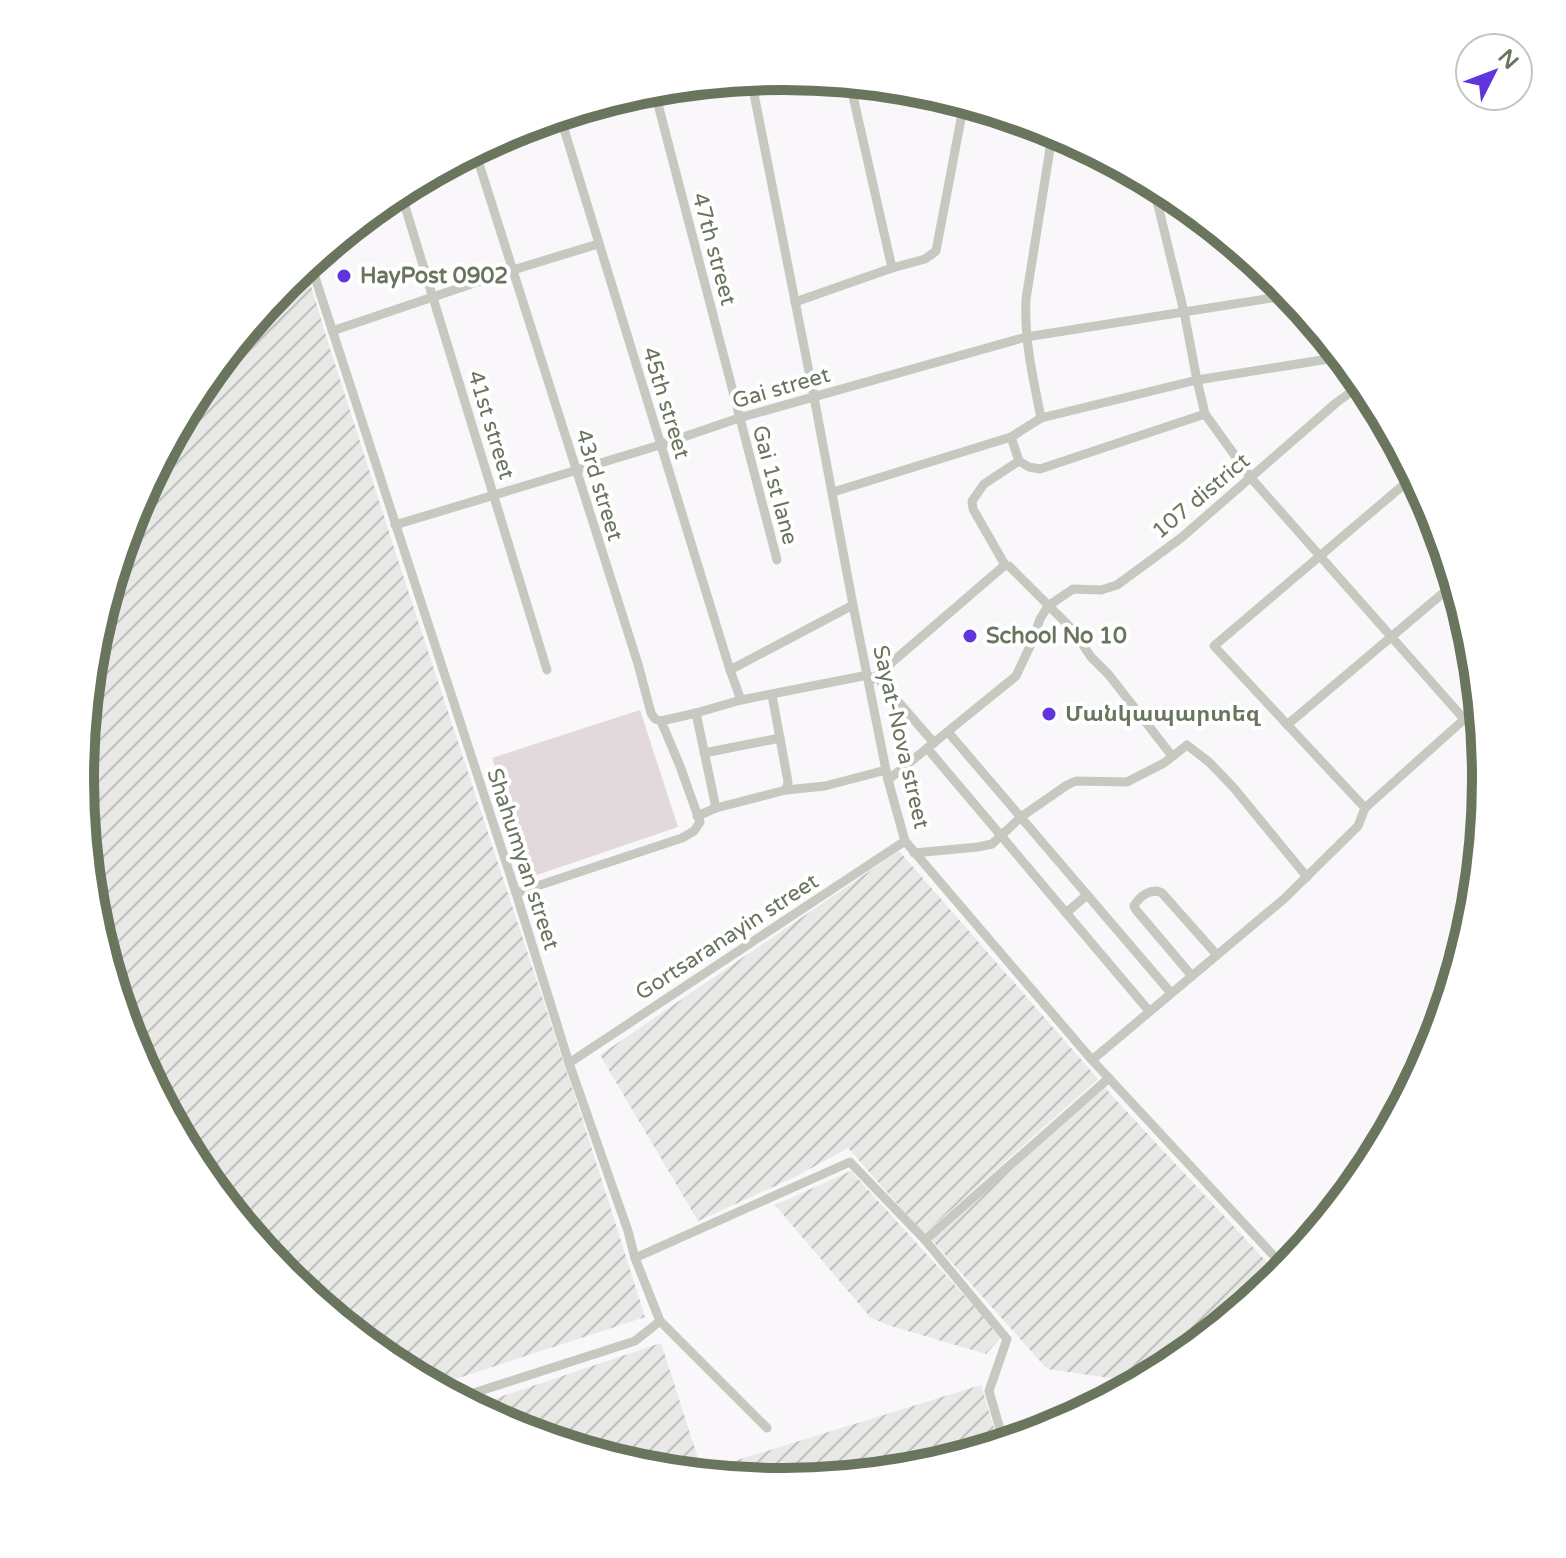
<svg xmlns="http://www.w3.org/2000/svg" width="1566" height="1558" font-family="'Varela Round','Noto Sans Armenian',sans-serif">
<defs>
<pattern id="industrial-furrows" width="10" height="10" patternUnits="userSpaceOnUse" patternTransform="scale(2)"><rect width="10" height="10" fill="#e8e9e7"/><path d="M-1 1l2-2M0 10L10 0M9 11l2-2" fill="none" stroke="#c0c1be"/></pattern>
</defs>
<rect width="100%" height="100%" fill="#f9f7f9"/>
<g fill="url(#industrial-furrows)">
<polygon points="305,266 326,336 398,560 582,1118 645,1317 434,1386 392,1363 286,1276 198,1169 133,1048 93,916 80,779 92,660 94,641 134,510 199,388 286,282"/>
<polygon points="899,851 1098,1079 924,1234 848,1148 795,1177 698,1221 600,1055"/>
<polygon points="1105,1088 1280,1276 1173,1364 1139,1382 1047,1369 930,1238"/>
<polygon points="851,1171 981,1314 1000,1338 986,1354 891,1326 871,1318 775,1205"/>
<polygon points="661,1343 703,1474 645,1468 514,1428 473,1406"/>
<polygon points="981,1385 999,1445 920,1469 783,1482 721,1476 718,1466"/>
</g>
<polygon fill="#e1d9db" points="640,710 678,827 531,877 492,758"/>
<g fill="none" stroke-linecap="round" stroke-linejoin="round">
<g stroke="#c5c9c0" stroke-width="9">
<polyline points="751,79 814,397 853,605 888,780 905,841 1092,1060 1286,1269"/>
<polyline points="850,83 892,268"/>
<polyline points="654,89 777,560"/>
<polyline points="560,116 730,670 741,700"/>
<polyline points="475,151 638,664 651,713 655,719 661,721 680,766 700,822 694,831 682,838 516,893"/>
<path d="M 1136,174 C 1139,188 1146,194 1157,201"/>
<polyline points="1162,188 1157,201 1184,312 1197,380 1205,414 1251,478 1464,719"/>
<polyline points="400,190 547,670"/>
<polyline points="310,262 516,893 569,1063 628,1231 635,1258 660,1321 767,1428"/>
<polyline points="1274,277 1278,297"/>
<polyline points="795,302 892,268 925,259 936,251 964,103"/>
<polyline points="332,331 513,270 598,244"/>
<path d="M 1041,418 C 1033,377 1024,341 1026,299 L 1053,130"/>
<polyline points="1011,437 1019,461 1029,467 1040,469 1205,414"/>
<polyline points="833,492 1011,437 1041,418 1197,380 1341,357"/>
<polyline points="395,525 660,445 739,418 1026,337 1291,295"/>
<polyline points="1005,565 973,509 972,501 984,484 1019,461"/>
<polyline points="730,670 853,605"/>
<polyline points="876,676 934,743"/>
<polyline points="869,682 1005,565 1009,566 1072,629 1091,657 1109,675 1172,756"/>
<polyline points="696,713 716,808"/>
<polyline points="661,721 696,713 741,700 868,675"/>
<polyline points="1287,725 1455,583"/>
<polyline points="948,732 1171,993"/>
<polyline points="927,748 1149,1011"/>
<polyline points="704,753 780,738"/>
<polyline points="888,780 1016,676 1032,642 1040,619 1048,606 1073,589 1101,590 1117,585 1181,538 1336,403 1363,383"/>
<polyline points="786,790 825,786 886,770"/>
<polyline points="1365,808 1214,646 1414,476"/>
<polyline points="697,816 716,808 786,790 788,782 772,695"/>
<polyline points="914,853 978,847 992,844 1021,817 1067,785 1076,781 1127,782 1164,763 1187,745 1209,762 1233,787 1307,877"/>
<polyline points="1066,913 1087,895"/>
<path d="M 1192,976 L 1136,910 L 1134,906 C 1139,897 1151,887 1162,893 L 1217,955"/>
<polyline points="1092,1060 1285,898 1358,826 1365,808 1479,706"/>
<polyline points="569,1063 905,841"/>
<polyline points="925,1240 1109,1078"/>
<polyline points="635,1258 850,1162 925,1240 1007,1339 989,1391 1004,1443"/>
<polyline points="458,1398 635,1341 660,1321"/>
</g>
</g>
<g fill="#6134dd" stroke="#fff" stroke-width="3">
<circle cx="344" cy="276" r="8"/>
<circle cx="970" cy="636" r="8"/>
<circle cx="1049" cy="714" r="8"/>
</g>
<g text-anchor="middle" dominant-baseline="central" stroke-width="8" stroke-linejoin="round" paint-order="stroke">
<g font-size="22" fill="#69755d" stroke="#fff">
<text transform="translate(714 249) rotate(75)">47th street</text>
<text transform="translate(781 388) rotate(-16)">Gai street</text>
<text transform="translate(666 403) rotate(73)">45th street</text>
<text transform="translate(491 425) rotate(73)">41st street</text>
<text transform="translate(599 485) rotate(73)">43rd street</text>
<text transform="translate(775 485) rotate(75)">Gai 1st lane</text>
<text transform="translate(1201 496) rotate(-40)">107 district</text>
<text transform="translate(901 737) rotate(77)">Sayat-Nova street</text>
<text transform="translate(523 859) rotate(72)">Shahumyan street</text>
<text transform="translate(727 937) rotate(-33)">Gortsaranayin street</text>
</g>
<g font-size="22" font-weight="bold" fill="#69755d" stroke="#fff" text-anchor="start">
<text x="360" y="276">HayPost 0902</text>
<text x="986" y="636">School No 10</text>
<text x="1065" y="714">Մանկապարտեզ</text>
</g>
</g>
<path d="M0 0H1566V1558H0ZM94 779a689 689 0 1 1 1378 0a689 689 0 1 1-1378 0Z" fill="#fff" fill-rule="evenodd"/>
<path fill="none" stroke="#69755d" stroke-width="10" d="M94 779a689 689 0 1 1 1378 0a689 689 0 1 1-1378 0Z"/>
<g transform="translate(1494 72) rotate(48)"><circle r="38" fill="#ffffff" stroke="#c3c8be" stroke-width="2"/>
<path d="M0-6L14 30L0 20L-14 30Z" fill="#6134dd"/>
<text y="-12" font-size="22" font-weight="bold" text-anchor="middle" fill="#69755d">N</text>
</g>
</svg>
